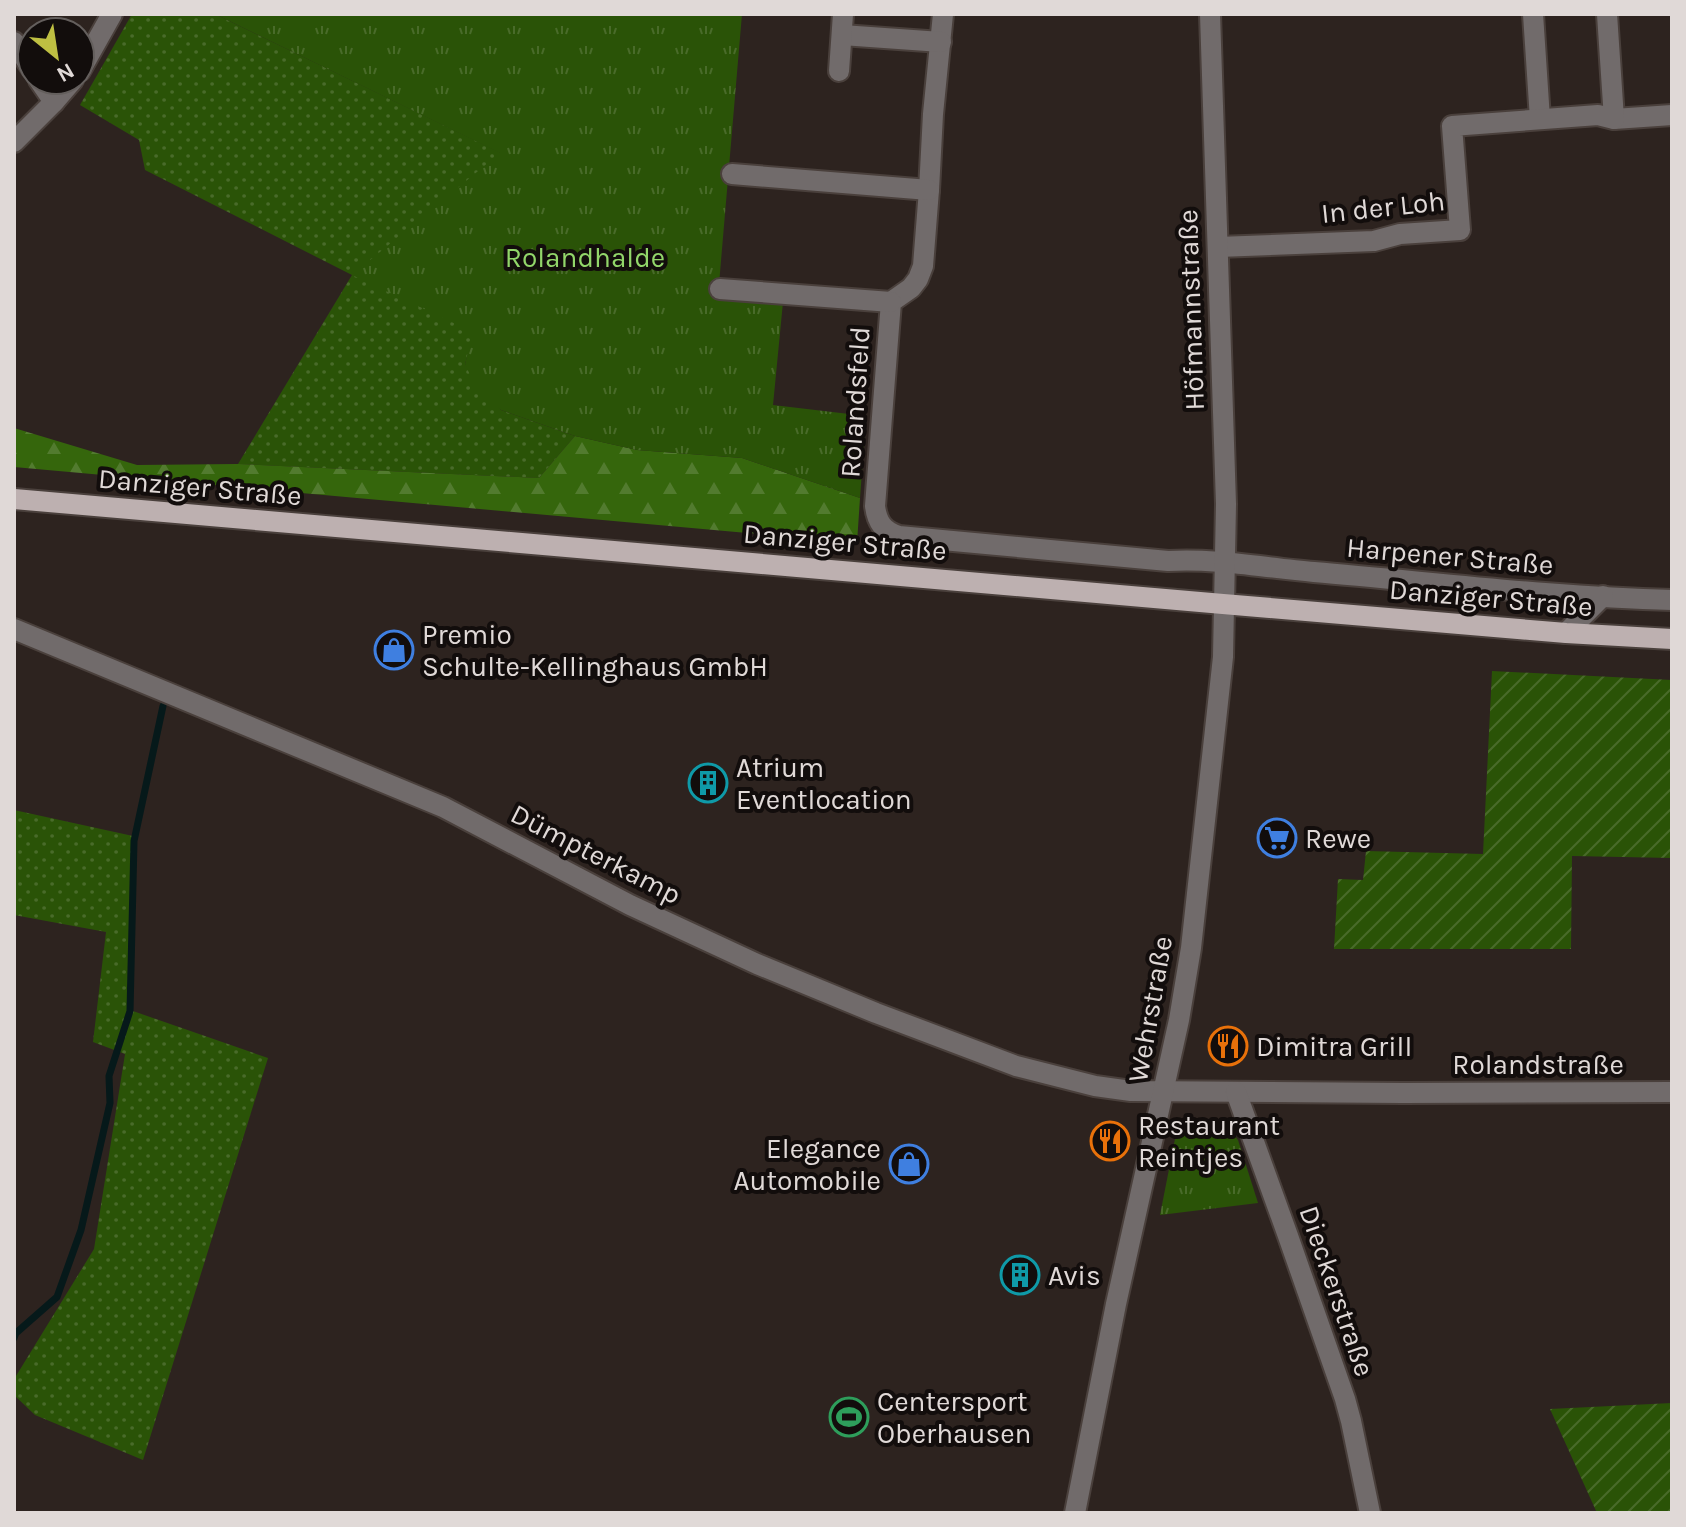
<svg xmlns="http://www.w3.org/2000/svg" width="1686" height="1527" font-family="Karla,sans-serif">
<defs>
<pattern id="grass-dots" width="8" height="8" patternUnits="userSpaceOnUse" patternTransform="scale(2)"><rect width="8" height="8" fill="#2a5307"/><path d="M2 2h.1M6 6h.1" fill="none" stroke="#496b2a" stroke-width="1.8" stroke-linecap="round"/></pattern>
<pattern id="forest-firs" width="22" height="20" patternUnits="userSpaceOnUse" patternTransform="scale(2)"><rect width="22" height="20" fill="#35660c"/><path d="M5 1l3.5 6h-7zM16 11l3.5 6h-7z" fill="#527b2f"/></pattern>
<pattern id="park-tufts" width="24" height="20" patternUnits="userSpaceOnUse" patternTransform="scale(2)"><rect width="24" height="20" fill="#2a5307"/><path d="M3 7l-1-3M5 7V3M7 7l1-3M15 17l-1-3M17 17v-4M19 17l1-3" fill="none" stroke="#496b2a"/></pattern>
<pattern id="garden-furrows" width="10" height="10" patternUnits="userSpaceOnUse" patternTransform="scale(2)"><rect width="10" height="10" fill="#2a5307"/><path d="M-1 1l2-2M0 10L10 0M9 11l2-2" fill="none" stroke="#496b2a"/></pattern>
</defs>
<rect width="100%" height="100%" fill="#2d231f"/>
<g fill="url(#grass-dots)">
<polygon points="132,14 215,14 501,153 474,333 465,364 501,410 575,436 539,478 238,464 352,275 145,170 139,140 80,105"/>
<polygon points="14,810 133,836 130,1010 268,1058 143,1460 35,1415 14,1395 14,1383 16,1376 94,1249 125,1054 93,1042 106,932 14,915"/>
</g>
<polygon fill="url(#forest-firs)" points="14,428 137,465 238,464 539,478 575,436 637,450 742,458 860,498 857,543 14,467"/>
<g fill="url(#park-tufts)">
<polygon points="215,14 742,14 718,296 783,302 773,405 866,416 860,498 742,458 637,450 575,436 501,410 476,388 465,364 473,332 352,275 500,153"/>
<polygon points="1209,1121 1226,1125 1238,1140 1258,1203 1160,1215 1175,1139 1183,1129"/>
</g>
<g fill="url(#garden-furrows)">
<polygon points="1492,671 1672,680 1672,858 1572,856 1571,949 1334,949 1338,879 1363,880 1366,851 1483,854"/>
<polygon points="1672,1403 1672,1513 1597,1513 1550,1409"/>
</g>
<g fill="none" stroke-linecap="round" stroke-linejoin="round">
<polyline stroke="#06191a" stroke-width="7" points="14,1338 16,1333 57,1297 81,1230 110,1103 109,1076 130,1011 134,841 163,706"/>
<g stroke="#4a403c" stroke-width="24">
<g id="minor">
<path d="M 943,14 L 933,114 L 929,190 L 923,266 L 918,279 L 911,288 L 891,302 L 875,506 C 877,522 883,531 899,536 L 1168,561 C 1217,558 1265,568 1314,572 C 1433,582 1552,597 1672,600"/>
<polyline points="1533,14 1540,119"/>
<polyline points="842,35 941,42"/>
<polyline points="14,42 32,69"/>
<polyline points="80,71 112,14"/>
<polyline points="839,71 843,14"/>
<polyline points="39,80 54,102"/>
<polyline points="1614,119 1672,115"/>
<polyline points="14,142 54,102 73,80"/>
<polyline points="732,174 929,190"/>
<polyline points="1218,247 1374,241 1400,234 1460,230 1452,126 1598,115 1614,119 1607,14"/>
<polyline points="720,289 891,302"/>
<polyline points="14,629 443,807 630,905 757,964 876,1013 1016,1066 1095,1086 1131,1091 1403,1093 1672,1092"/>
<polyline points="1566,633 1603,596"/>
<polyline points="1236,1092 1288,1236 1345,1399 1351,1421 1370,1513"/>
<polyline points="1075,1513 1116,1304 1179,1020 1191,948 1223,657 1226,504 1210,14"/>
</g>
</g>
<g stroke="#4a403c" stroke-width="24">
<polyline id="major" points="14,499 1223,604 1566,633 1672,639"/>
</g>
<use href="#minor" stroke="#716b6b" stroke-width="20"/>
<use href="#major" stroke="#bdb0b0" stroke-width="20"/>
</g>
<defs>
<g id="shop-ring" transform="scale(2)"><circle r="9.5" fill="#120d0c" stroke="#3f7fe0" stroke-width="1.5"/><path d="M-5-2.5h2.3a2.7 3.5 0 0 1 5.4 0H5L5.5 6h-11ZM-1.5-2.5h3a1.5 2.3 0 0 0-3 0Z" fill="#3f7fe0"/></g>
<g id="building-ring" transform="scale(2)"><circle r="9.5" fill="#120d0c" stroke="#0f9aa8" stroke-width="1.5"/><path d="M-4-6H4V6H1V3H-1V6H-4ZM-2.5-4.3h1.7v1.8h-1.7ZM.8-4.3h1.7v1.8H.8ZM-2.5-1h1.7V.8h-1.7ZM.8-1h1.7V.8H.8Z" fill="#0f9aa8"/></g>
<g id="supermarket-ring" transform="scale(2)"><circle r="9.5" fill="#120d0c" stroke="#3f7fe0" stroke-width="1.5"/><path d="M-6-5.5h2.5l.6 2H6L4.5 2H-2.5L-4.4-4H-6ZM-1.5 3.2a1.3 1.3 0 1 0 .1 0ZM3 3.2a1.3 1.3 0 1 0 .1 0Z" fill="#3f7fe0"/></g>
<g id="restaurant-ring" transform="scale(2)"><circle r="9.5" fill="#120d0c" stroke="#e8710a" stroke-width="1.5"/><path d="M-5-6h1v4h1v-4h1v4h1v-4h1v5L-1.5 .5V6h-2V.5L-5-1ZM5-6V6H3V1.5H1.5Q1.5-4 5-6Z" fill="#e8710a"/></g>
<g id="stadium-ring" transform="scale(2)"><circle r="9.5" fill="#120d0c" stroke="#2e9e5b" stroke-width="1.5"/><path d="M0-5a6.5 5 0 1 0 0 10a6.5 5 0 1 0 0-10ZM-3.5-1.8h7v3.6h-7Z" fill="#2e9e5b"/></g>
</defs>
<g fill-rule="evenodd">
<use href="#shop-ring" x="394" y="650"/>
<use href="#building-ring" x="708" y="783"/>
<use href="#supermarket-ring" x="1277" y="838"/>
<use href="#restaurant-ring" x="1228" y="1046"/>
<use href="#restaurant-ring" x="1110" y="1141"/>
<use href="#shop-ring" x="909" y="1164"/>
<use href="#building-ring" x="1020" y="1275"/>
<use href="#stadium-ring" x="849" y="1417"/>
</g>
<g text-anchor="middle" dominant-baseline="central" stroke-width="8" stroke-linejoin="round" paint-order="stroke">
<g font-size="28" fill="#e0d9d7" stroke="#120d0c">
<text transform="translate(1383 207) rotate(-6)">In der Loh</text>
<text transform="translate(1191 310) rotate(-92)">Höfmannstraße</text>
<text transform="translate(855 402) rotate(-86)">Rolandsfeld</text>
<text transform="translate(200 487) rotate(5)">Danziger Straße</text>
<text transform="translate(845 542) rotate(5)">Danziger Straße</text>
<text transform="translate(1450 556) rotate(5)">Harpener Straße</text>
<text transform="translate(1491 598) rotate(5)">Danziger Straße</text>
<text transform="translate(596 854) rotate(27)">Dümpterkamp</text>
<text transform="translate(1150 1009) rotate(-80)">Wehrstraße</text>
<text x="1538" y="1064">Rolandstraße</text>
<text transform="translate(1337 1291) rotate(71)">Dieckerstraße</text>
</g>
<g font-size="28" fill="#92d66a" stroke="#120d0c">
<text x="585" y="257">Rolandhalde</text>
</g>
<g font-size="28" fill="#e0d9d7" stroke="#120d0c" text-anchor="start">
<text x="422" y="634">Premio<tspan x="422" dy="32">Schulte-Kellinghaus GmbH</tspan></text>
<text x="736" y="767">Atrium<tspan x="736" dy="32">Eventlocation</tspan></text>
<text x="1305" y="838">Rewe</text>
<text x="1256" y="1046">Dimitra Grill</text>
<text x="1138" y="1125">Restaurant<tspan x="1138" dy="32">Reintjes</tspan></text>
<text x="881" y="1148" text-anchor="end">Elegance<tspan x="881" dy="32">Automobile</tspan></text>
<text x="1048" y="1275">Avis</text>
<text x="877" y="1401">Centersport<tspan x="877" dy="32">Oberhausen</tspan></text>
</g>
</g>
<rect width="1686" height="1527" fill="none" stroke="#e0d9d7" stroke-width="32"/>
<g transform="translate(56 56) rotate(150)"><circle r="38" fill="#120d0c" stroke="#645f5d" stroke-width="2"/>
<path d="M0-6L14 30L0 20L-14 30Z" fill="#bebf42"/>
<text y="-12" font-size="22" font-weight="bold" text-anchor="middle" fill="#e0d9d7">N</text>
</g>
</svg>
